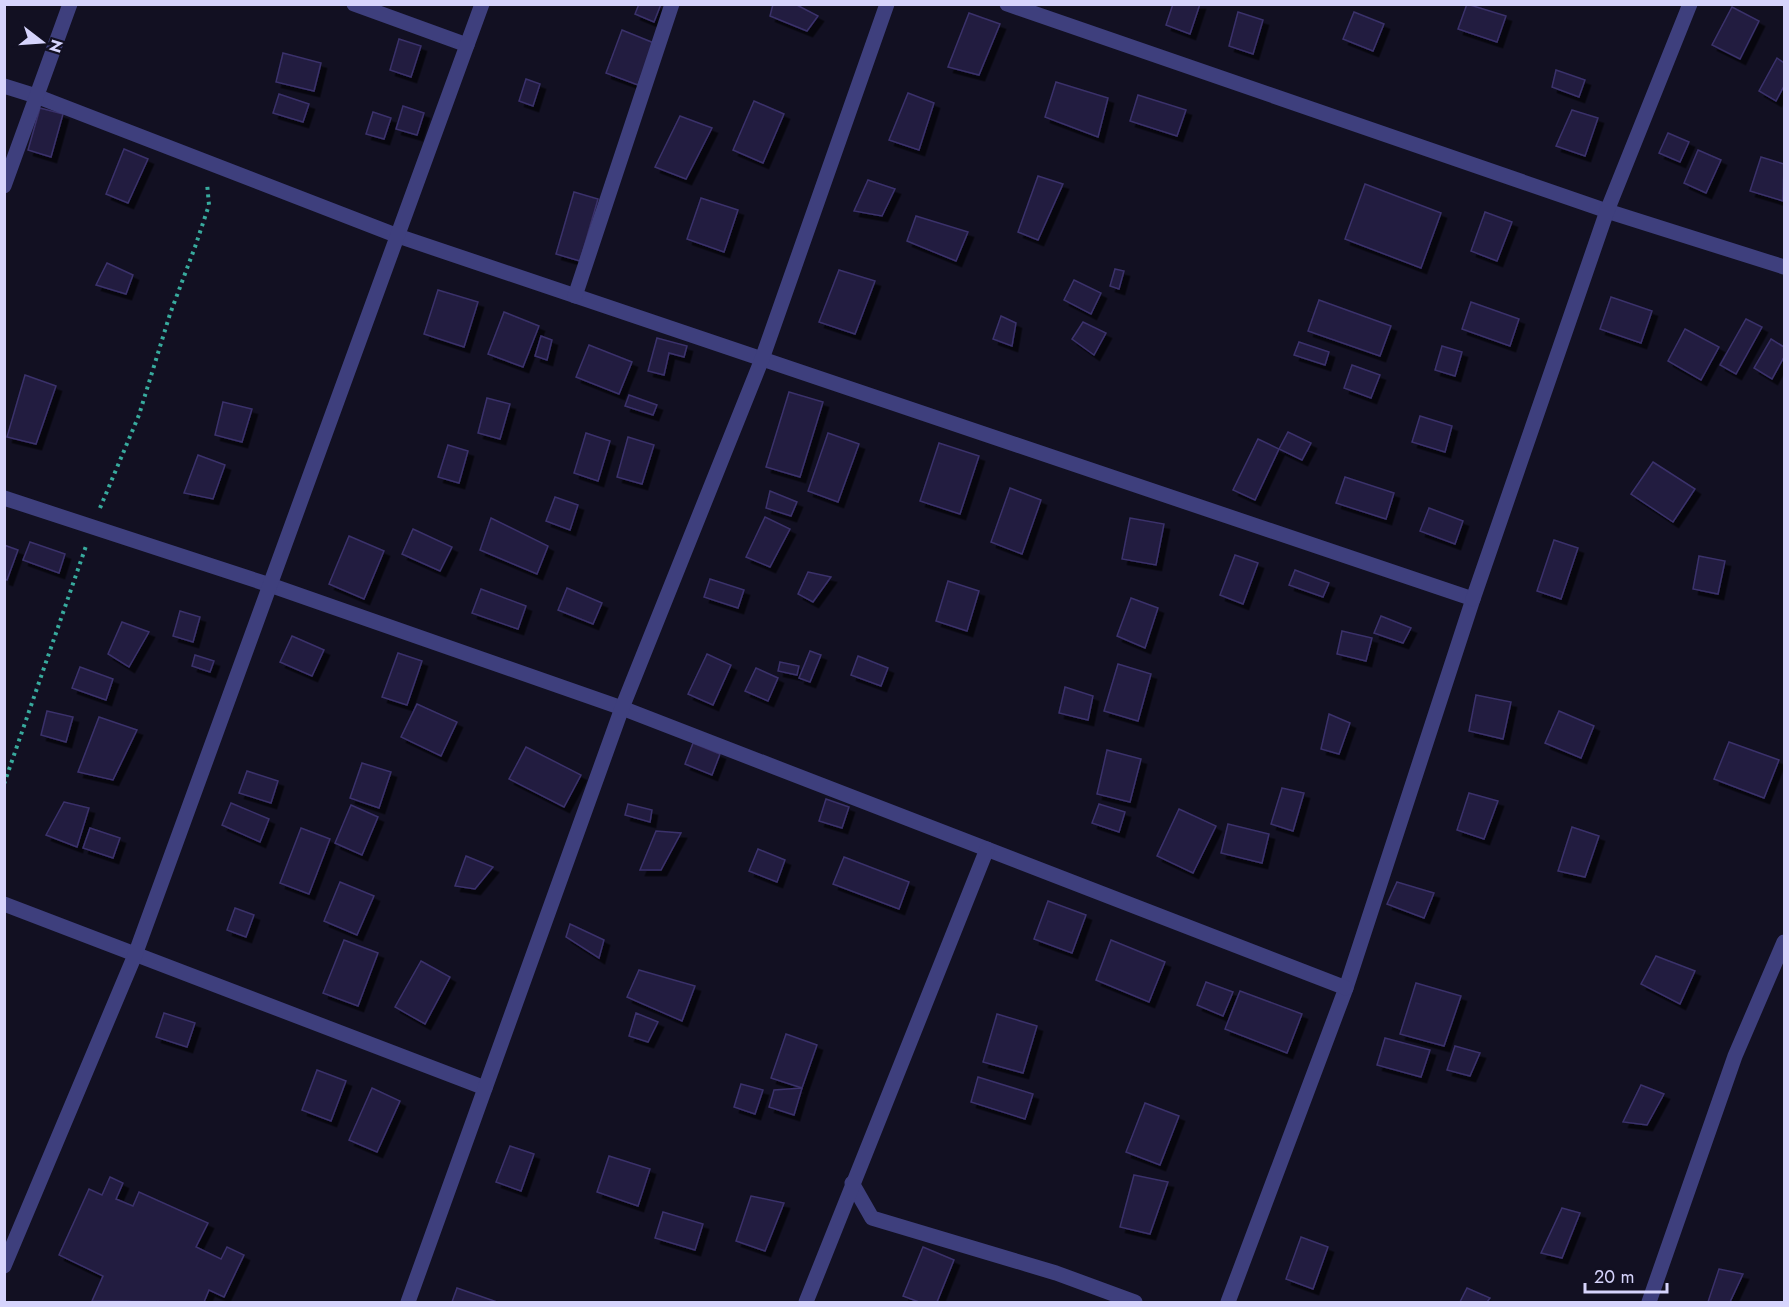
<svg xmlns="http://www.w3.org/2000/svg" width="1789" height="1307" font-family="Jost,sans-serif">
<defs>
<filter id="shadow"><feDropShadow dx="5.5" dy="5.5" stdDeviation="0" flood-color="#0009"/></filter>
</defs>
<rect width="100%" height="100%" fill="#121022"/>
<g fill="#231d41" stroke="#3a316b" stroke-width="1.5" filter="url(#shadow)">
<polygon points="639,4 661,4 654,22 635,14"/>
<polygon points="773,4 795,4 818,16 807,31 770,16"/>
<polygon points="1173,4 1200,4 1190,34 1166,25"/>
<polygon points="1467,4 1506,16 1497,42 1458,29"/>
<polygon points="1732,7 1759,21 1740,59 1712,45"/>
<polygon points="1238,12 1263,20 1253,54 1229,46"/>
<polygon points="1354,12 1384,24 1373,51 1343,39"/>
<polygon points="969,13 1000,24 979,75 948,67"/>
<polygon points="622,30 654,43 638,85 606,73"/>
<polygon points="399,39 421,46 411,77 390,70"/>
<polygon points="283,53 321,63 314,91 276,82"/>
<polygon points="1777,58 1784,63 1784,86 1776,101 1759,91"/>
<polygon points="1556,70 1585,80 1579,97 1552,87"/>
<polygon points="526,79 540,84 533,106 519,101"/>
<polygon points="1056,82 1108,98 1098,137 1045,117"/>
<polygon points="908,93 934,103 919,150 889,140"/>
<polygon points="279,94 309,104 303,122 273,113"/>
<polygon points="1138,95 1186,110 1177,136 1130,121"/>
<polygon points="754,101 784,114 763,163 733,150"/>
<polygon points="403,106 424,113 417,135 396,129"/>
<polygon points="40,108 63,114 51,157 28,150"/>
<polygon points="1572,110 1598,118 1585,156 1556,146"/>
<polygon points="373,112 391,118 384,139 366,134"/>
<polygon points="680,116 712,128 686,179 655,167"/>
<polygon points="1668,133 1689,142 1680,162 1659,153"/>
<polygon points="124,149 148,159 128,203 106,194"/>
<polygon points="1698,150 1721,160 1706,193 1684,183"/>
<polygon points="1761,157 1784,164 1783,201 1750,191"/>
<polygon points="1038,176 1063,184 1038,240 1018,232"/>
<polygon points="868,180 895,189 882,216 854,211"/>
<polygon points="1365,184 1441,213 1421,268 1345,239"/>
<polygon points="574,192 598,199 580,261 556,254"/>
<polygon points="701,198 738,210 724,252 687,239"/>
<polygon points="1485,212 1512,222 1497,261 1471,251"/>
<polygon points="916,216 968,232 956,261 907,241"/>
<polygon points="107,263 133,275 126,294 96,285"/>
<polygon points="1115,269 1124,271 1119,289 1110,286"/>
<polygon points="839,270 875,281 855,334 819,322"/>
<polygon points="1074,280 1101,293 1091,314 1064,300"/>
<polygon points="438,290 478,302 464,347 424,334"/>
<polygon points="1611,297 1652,311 1641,343 1600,329"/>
<polygon points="1319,300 1391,326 1380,356 1308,331"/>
<polygon points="1471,302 1519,319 1510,346 1462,329"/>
<polygon points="504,312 539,326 523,367 488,354"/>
<polygon points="1001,316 1016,323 1012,346 993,339"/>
<polygon points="1746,319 1762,327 1736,374 1720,365"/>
<polygon points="1083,322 1106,333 1094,355 1072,339"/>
<polygon points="1685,329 1719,347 1701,380 1668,361"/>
<polygon points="541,336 552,340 547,360 535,356"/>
<polygon points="657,338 687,346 684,357 669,353 664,375 648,371"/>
<polygon points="1771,339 1784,347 1784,357 1772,379 1754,368"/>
<polygon points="1299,342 1329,352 1325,365 1294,355"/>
<polygon points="589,345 632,362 619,394 576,377"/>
<polygon points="1442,346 1462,352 1455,376 1435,370"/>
<polygon points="1352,365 1380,375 1371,398 1344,388"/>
<polygon points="25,375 56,386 36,444 7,437"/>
<polygon points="789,392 823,402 800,477 766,467"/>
<polygon points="629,395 657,405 653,415 625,406"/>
<polygon points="487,398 510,404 500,439 478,433"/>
<polygon points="223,402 252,409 242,442 215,435"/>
<polygon points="1420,416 1452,426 1445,452 1412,442"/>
<polygon points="1288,432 1311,443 1302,460 1279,449"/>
<polygon points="586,433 610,441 598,481 574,473"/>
<polygon points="828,433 859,444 838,502 808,491"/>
<polygon points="628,437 654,445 642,484 617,477"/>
<polygon points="1258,439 1279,449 1255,500 1233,490"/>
<polygon points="939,443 979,456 960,514 920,501"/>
<polygon points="448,445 468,451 459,483 438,477"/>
<polygon points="198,455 225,465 213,499 184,493"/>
<polygon points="1653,462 1695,489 1673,522 1631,494"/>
<polygon points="1345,477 1394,493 1386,519 1336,503"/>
<polygon points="1010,488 1041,500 1022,554 991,542"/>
<polygon points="770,491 797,502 791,516 766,508"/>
<polygon points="555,497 578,505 570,530 546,521"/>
<polygon points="1429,508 1463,521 1455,544 1420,531"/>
<polygon points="765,517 790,529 770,567 746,557"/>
<polygon points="491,518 548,546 537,574 480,550"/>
<polygon points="1130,518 1164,524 1156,565 1122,559"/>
<polygon points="413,529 452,547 440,571 402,554"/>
<polygon points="349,536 384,551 364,599 329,584"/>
<polygon points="1554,540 1578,548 1561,599 1537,591"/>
<polygon points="30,542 65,554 59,573 23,560"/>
<polygon points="4,545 18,550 7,580 4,579"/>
<polygon points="1235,555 1258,563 1243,604 1220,595"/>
<polygon points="1699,556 1725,561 1718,594 1693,589"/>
<polygon points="1295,570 1329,583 1323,597 1289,585"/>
<polygon points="808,572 831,577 813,602 798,594"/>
<polygon points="710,579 744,590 738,608 704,597"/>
<polygon points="948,581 979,591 967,631 936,621"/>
<polygon points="567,588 602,603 593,624 558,610"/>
<polygon points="481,589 526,606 518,629 472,613"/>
<polygon points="1131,598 1158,608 1145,648 1117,636"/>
<polygon points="180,611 200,617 193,642 173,636"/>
<polygon points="1381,616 1411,628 1403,643 1374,633"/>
<polygon points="122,622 149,632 129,667 108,654"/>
<polygon points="1342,631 1372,638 1366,661 1337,654"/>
<polygon points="292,636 324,650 312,676 280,662"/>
<polygon points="810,651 821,655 810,682 799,678"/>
<polygon points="398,653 422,661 407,705 382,697"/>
<polygon points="707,654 731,665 713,705 688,694"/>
<polygon points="195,655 214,661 210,672 192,666"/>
<polygon points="858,656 888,668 881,686 851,675"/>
<polygon points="780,662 799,666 797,675 778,671"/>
<polygon points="1118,664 1151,674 1138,721 1104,711"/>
<polygon points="80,667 113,679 106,700 72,688"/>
<polygon points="756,668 778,678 768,701 745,691"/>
<polygon points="1065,687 1093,696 1088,720 1059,713"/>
<polygon points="1476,695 1511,702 1503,739 1469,731"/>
<polygon points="417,704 457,722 441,756 401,737"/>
<polygon points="47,711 73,717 66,742 41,735"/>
<polygon points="1559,711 1594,726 1581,758 1545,743"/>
<polygon points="1329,714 1350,723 1339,754 1321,749"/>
<polygon points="99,717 137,730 113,780 78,772"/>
<polygon points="1729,742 1779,760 1764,798 1714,779"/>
<polygon points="693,743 720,754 712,775 685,764"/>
<polygon points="526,747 581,775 564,807 509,779"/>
<polygon points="1107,750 1141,759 1130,802 1097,794"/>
<polygon points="362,763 391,772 379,808 350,798"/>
<polygon points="247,771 278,781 271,803 239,793"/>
<polygon points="1282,788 1304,793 1293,831 1271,824"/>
<polygon points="1469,793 1498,801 1484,839 1457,830"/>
<polygon points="826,799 849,807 842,828 819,821"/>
<polygon points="64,802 89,808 77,847 46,835"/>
<polygon points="231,803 269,819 260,842 222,825"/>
<polygon points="628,804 652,810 650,822 625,815"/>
<polygon points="1099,804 1125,812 1119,832 1092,823"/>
<polygon points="351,805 378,817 362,855 335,843"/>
<polygon points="1179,809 1216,826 1193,873 1157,856"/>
<polygon points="1228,824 1269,834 1262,863 1221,853"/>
<polygon points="1572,827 1599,836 1585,877 1558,871"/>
<polygon points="90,828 120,838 113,858 83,848"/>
<polygon points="301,828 330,839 309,894 280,883"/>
<polygon points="656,831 681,833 661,870 640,870"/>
<polygon points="758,849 785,860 777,882 749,871"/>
<polygon points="466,856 493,867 475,889 455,886"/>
<polygon points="844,857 909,882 899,909 833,884"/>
<polygon points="340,882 374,896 357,935 324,921"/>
<polygon points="1397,882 1434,893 1424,918 1387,904"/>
<polygon points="1048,901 1086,915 1072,953 1034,939"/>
<polygon points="235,908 254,915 246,937 227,930"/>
<polygon points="570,924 604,940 599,958 566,937"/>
<polygon points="344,940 378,953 358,1006 323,993"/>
<polygon points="1111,940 1165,962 1149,1002 1096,980"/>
<polygon points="1656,956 1695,971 1680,1004 1641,984"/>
<polygon points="421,961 450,977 425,1024 395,1007"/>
<polygon points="639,970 695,986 682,1021 627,997"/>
<polygon points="1206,982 1233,992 1223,1016 1197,1005"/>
<polygon points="1416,983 1461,996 1444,1046 1400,1034"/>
<polygon points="1240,991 1302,1014 1287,1053 1225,1029"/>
<polygon points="164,1013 195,1023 187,1047 156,1037"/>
<polygon points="636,1013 658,1022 648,1042 629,1036"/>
<polygon points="997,1014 1037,1026 1023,1073 983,1062"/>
<polygon points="786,1034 817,1045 802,1088 771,1078"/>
<polygon points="1385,1038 1430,1050 1421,1077 1377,1065"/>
<polygon points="1455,1046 1480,1053 1470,1076 1447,1070"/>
<polygon points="317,1070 346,1081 331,1121 302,1110"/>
<polygon points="978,1077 1033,1094 1025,1119 971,1102"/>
<polygon points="741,1084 763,1090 755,1114 734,1107"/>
<polygon points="1641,1085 1664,1094 1647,1125 1623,1122"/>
<polygon points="372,1088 400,1101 377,1152 349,1140"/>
<polygon points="802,1088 794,1115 769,1107 774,1090"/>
<polygon points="1145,1103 1179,1116 1160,1165 1126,1152"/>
<polygon points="510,1146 534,1154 521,1191 496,1182"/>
<polygon points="609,1156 650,1169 638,1206 597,1192"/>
<polygon points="1134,1175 1168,1182 1150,1234 1120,1227"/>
<polygon points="110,1177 123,1183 116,1199 133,1206 139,1192 208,1223 196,1247 221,1259 227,1247 244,1255 224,1297 209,1290 204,1302 92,1301 103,1276 59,1255 89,1189 102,1195"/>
<polygon points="751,1196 784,1203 765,1251 736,1241"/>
<polygon points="1562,1208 1580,1213 1562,1258 1541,1253"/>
<polygon points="663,1212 703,1224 695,1250 655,1238"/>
<polygon points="1301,1237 1328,1247 1313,1289 1286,1279"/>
<polygon points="923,1247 954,1260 937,1302 919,1302 903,1296"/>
<polygon points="1719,1269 1743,1274 1730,1302 1708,1302"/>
<polygon points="457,1288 497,1302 452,1302"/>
<polygon points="1467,1288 1490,1298 1487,1302 1460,1302"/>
</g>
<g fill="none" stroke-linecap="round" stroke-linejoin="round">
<g stroke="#38ab9e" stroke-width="4" stroke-dasharray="3 4.5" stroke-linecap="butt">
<polyline points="100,508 139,415 170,314 195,247 209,205 207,183"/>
<polyline points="4,784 86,546"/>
</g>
<g stroke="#3e3f7d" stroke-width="15">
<polyline points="354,4 467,45"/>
<polyline points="1007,4 1607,211 1784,267"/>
<polyline points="4,86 36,96 398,236 1473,599 1346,988 1228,1302"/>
<polyline points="4,186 70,4"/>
<polyline points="575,296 672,4"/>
<polyline points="4,498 270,585 622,708 1346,988"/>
<polyline points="1473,599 1607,211 1690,4"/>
<polyline points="4,904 485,1088"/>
<polyline points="852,1183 872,1218 1056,1273 1135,1302"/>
<polyline points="4,1266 135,955 482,4"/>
<polyline points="408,1302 622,708 762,359 887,4"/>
<polyline points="806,1302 987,849"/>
<polyline points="1649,1302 1735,1056 1784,942"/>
</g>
</g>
<rect width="1789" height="1307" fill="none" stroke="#d6d4fc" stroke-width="12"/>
<g transform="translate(42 42) rotate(107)" stroke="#121022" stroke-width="4.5" paint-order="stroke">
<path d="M0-4.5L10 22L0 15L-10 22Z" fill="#d6d4fc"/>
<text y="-9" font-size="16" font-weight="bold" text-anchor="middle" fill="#d6d4fc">N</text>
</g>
<path d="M1585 1283v9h82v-9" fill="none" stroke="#d6d4fc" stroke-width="3"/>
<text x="1594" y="1283" font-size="18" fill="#d6d4fc" stroke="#121022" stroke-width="4.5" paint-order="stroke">20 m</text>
</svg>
